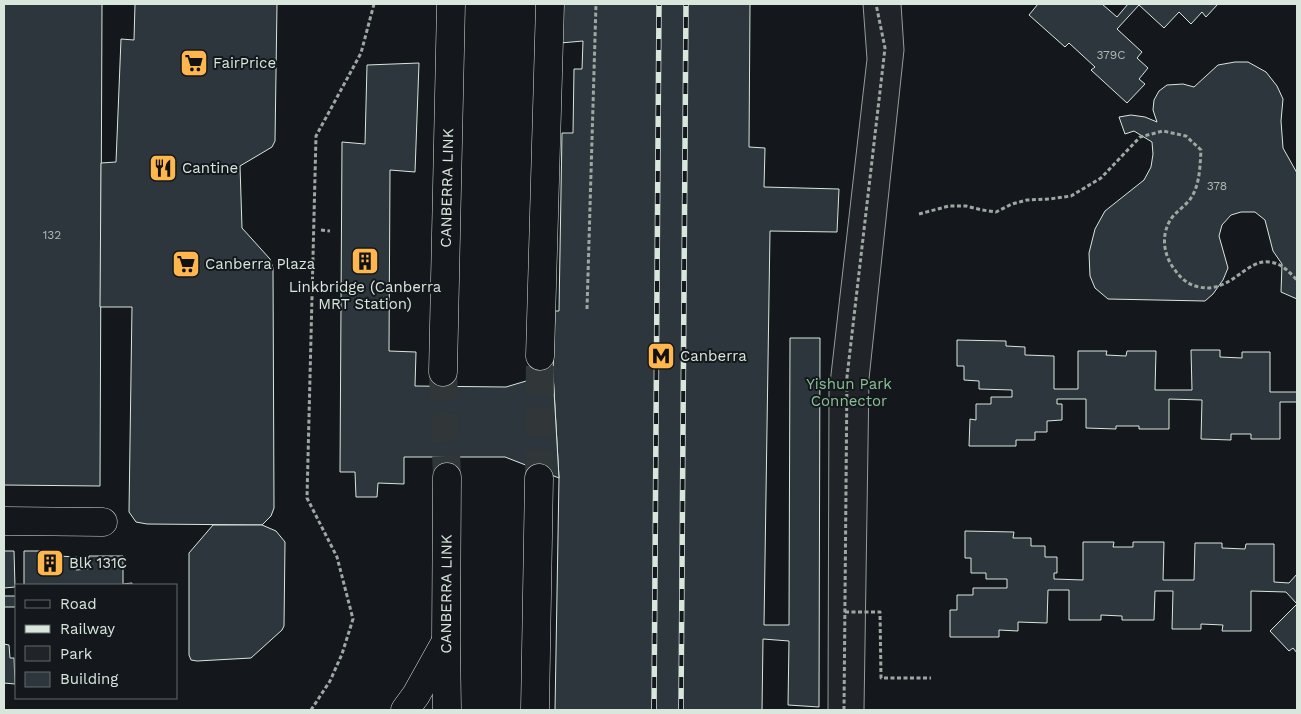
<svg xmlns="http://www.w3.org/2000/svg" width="1301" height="714" font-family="'Work Sans',sans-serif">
<rect width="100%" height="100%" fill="#14181c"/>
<polygon fill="#202428" stroke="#939e99" points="863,4 901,4 904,50 869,379 864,710 828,710 829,392 867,59"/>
<g fill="#2c363c" stroke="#d8e6dc">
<polygon points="4,4 102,4 100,486 4,485"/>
<polygon points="135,4 277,4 275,141 272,147 240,166 242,228 270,259 273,268 274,508 271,516 262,525 147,524 136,522 129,512 132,307 100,307 101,163 116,162 121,39 134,40"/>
<polygon points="560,4 750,4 749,147 765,148 764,187 839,189 837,232 770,231 764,625 789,625 790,338 820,338 819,707 788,705 789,641 763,639 762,710 555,710 559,478 553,373 555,311 559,311 562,133 573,133 574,69 582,69 583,41 560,43"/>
<polygon points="1038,4 1102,4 1117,17 1128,4 1218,4 1206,17 1202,12 1191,24 1179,12 1164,28 1139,5 1117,29 1142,52 1137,58 1148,68 1139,79 1145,84 1127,103 1091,70 1095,67 1069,43 1065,47 1029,15"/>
<polygon points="1235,62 1248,62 1266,72 1277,86 1283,99 1281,121 1283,148 1297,173 1297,299 1281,292 1282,264 1273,251 1265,220 1255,212 1241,212 1231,215 1222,225 1219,236 1228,268 1223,280 1213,294 1205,301 1108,299 1095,288 1090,276 1089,253 1095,229 1105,211 1144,180 1151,167 1153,154 1152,142 1134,131 1125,134 1119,117 1131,115 1145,117 1157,122 1153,110 1154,100 1159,91 1167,85 1183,84 1194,87 1218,65"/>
<polygon points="419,63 415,172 390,170 389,351 416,352 415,386 506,387 553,373 559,478 505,457 404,457 404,484 378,483 377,497 356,497 355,472 340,472 342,142 365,144 367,65"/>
<polygon points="957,340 1006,341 1006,346 1025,347 1025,355 1054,356 1054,389 1078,389 1078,351 1107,351 1106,355 1126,356 1127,351 1156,351 1155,390 1192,390 1191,350 1220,350 1220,357 1242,358 1242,352 1270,352 1270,392 1297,392 1297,402 1280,402 1280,439 1251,439 1251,434 1231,434 1231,440 1201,439 1202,400 1169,399 1169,429 1139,429 1139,426 1116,426 1116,429 1086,428 1086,399 1057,399 1057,404 1062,404 1062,420 1047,421 1047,432 1035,432 1035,440 1016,440 1016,446 969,446 970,419 976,420 976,404 991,404 991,397 1012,397 1012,390 979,389 979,381 964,380 964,366 957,366"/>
<polygon points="213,525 262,525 276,531 285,542 284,626 282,630 251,658 197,661 191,660 189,655 189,553"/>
<polygon points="965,531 1014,532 1013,538 1031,538 1031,546 1045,546 1045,557 1057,557 1057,573 1054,573 1054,579 1083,580 1083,542 1114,542 1113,547 1133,547 1133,542 1164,542 1163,580 1194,580 1195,543 1222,543 1222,548 1245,549 1246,544 1274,544 1274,582 1289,583 1297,574 1297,604 1286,592 1251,591 1251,631 1222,631 1223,625 1201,624 1201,629 1172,629 1173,591 1155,591 1154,620 1122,620 1122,616 1101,615 1101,620 1069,620 1069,590 1048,590 1047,623 1018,622 1018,631 999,630 999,637 950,637 950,610 957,610 957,595 973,595 973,588 1007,588 1007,579 986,579 986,573 971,573 971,558 965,558"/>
<polygon points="4,551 14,551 15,587 4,588"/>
<polygon points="24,551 58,551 58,556 77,557 76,570 88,569 89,556 123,556 123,584 132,583 132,585 24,585"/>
<rect x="4" y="596" width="12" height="11"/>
<polygon points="1297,604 1297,653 1293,648 1289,651 1270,631"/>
<polygon points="4,644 9,645 10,658 14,658 15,684 4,683"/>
</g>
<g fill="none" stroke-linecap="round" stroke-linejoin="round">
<g stroke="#313739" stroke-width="28" stroke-dasharray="28 14" stroke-linecap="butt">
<polyline points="443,372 447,477"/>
<polyline points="539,478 540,356"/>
</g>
<g stroke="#d8e6dc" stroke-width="29">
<polyline id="minor" points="4,521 103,522"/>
</g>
<g stroke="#d8e6dc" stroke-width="29">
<g id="major">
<polyline points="540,356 550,4"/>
<path id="s1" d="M 443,372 L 451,4"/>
<polyline points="405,710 416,695 445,643"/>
<path id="s2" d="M 447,710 L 446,641 L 447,477"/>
<polyline points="535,710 539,478"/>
</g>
</g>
<g stroke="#9da8a2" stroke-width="3" stroke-dasharray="4 2.5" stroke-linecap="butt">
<path d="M 919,214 L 949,206 L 966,206 L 982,210 L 996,212 L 1012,204 L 1027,200 L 1049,199 L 1071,196 L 1101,178 L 1140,137 L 1163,131 L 1186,136 L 1201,150 C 1200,166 1200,184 1191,198 C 1187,204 1180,209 1175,214 C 1160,230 1162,254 1175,270 C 1181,279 1189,285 1199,287 C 1230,294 1246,259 1269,262 C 1282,263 1289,272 1297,280"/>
<polyline points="321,230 330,231"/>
<polyline points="587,309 596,4"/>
<polyline points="845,612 880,612 881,678 931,678"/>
<polyline points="311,710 330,681 342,654 353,619 337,557 307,498 316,136 361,53 374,4"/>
<polyline points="844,710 847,377 885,48 876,4"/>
</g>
<use href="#minor" stroke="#14181c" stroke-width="28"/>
<use href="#major" stroke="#14181c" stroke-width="28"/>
<g stroke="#d8e6dc" stroke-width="5.5">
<g id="rail">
<polyline points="654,710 659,4"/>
<polyline points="681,710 686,4"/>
</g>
</g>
<use href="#rail" stroke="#14181c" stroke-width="4" stroke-dasharray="11" stroke-linecap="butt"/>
</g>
<defs>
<g id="supermarket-square" transform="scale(1.4375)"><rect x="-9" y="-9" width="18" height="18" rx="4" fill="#ffb74d" stroke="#14181c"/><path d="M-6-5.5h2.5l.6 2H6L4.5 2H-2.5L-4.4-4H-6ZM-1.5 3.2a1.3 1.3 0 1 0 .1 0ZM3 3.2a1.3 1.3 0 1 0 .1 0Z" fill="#111"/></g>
<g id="restaurant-square" transform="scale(1.4375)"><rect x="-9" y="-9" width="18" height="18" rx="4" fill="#ffb74d" stroke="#14181c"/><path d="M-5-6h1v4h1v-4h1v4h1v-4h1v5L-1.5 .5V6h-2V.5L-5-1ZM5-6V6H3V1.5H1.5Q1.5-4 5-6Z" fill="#111"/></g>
<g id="building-square" transform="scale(1.4375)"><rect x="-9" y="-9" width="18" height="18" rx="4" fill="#ffb74d" stroke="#14181c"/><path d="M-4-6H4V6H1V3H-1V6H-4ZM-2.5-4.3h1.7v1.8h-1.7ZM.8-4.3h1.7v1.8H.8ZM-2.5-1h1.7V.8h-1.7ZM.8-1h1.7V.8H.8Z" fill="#111"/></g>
<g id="metro-square" transform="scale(1.4375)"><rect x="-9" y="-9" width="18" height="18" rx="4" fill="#ffb74d" stroke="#14181c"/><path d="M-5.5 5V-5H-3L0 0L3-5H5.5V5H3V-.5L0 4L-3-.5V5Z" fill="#111"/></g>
</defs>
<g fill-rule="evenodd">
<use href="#supermarket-square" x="194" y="63"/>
<use href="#restaurant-square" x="163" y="168"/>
<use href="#building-square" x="365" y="261"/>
<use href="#supermarket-square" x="186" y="264"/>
<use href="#metro-square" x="661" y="356"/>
<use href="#building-square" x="50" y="563"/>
</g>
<g text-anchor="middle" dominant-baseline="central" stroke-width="4" stroke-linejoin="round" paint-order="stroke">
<g font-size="12" fill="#adbab4">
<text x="1111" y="55">379C</text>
<text x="1217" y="186">378</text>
<text x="52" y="235">132</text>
</g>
<g font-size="15" fill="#d8e6dc" stroke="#14181c" text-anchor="start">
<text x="213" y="63">FairPrice</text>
<text x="182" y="168">Cantine</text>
<text x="205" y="264">Canberra Plaza</text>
<text x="365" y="287" text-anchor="middle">Linkbridge (Canberra<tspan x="365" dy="17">MRT Station)</tspan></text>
<text x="680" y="356">Canberra</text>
<text x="69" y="563">Blk 131C</text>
</g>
<g font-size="15" fill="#d8e6dc" stroke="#14181c">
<text stroke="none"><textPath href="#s1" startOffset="184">CANBERRA LINK</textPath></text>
<text stroke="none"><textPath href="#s2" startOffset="116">CANBERRA LINK</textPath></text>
</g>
<g font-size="15" fill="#8ac095" stroke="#14181c">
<text x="849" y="384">Yishun Park<tspan x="849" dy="17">Connector</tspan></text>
</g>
</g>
<rect width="1301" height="714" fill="none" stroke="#d8e6dc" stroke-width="10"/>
<rect x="15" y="584" width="162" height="115" fill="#14181c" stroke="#626a69"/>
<rect x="25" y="600" width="25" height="8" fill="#14181c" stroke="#626a69"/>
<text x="60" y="609" font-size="15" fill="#d8e6dc">Road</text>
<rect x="25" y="625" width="25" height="8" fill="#d8e6dc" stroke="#626a69"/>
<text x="60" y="634" font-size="15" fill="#d8e6dc">Railway</text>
<rect x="25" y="646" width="25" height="15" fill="#202428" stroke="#626a69"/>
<text x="60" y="659" font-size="15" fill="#d8e6dc">Park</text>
<rect x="25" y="672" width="25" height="15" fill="#2c363c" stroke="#626a69"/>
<text x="60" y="684" font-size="15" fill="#d8e6dc">Building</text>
</svg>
